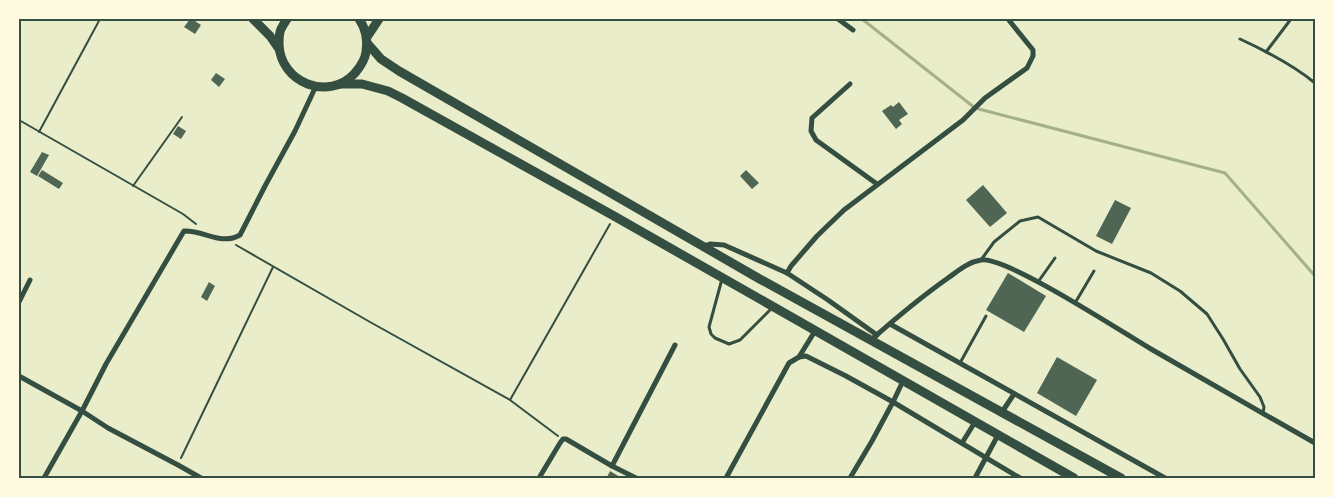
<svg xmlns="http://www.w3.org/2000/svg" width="1334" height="497" font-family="'Sofia Sans Condensed',sans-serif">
<rect width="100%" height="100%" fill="#e9edc9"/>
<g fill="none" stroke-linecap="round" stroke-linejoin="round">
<polyline stroke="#a3b18a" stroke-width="3" points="862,19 975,108 1225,173 1315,276"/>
</g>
<g fill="#4f6655">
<polygon points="190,19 192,19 201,25 195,34 184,27"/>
<polygon points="216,73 225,79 219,87 211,80"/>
<polygon points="899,102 908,114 899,120 902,124 896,129 882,111 891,105 893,107"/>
<polygon points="178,126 186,131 181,139 173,134"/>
<polygon points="42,152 49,155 37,176 30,172"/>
<polygon points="42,170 63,183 59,189 38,176"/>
<polygon points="746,170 759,183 752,189 740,176"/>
<polygon points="983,185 1007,213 990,227 966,200"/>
<polygon points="1115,200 1131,208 1112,244 1096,236"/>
<polygon points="1008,273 1046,296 1024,332 986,310"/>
<polygon points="209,282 215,286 207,301 201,297"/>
<polygon points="1057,357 1097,380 1076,416 1037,393"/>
<polygon points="610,471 620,477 624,478 608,478 607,477"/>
</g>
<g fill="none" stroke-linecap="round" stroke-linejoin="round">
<g stroke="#344e41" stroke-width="2">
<polyline points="19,120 183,214 196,224"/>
<polyline points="39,132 100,19"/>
<polyline points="133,186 182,117"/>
<polyline points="236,245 370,322 510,400 558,436"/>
<polyline points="510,400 610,224"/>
<polyline points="181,458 273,267"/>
</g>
<g stroke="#344e41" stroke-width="3">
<path d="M 1240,39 C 1266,51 1293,65 1315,83"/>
<polyline points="1266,52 1291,19"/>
<polyline points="981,260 994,242 1020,221 1038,217 1096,251 1151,273 1180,291 1207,314 1223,339 1240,369 1260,397 1264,407 1263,413"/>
<polyline points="722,279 709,327 711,334 715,338 729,344 740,340 772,308"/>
<polyline points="1038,282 1055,258"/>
<polyline points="1075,303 1094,271"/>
<polyline points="960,363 986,316"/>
</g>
<g stroke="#344e41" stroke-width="5">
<polyline points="838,19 853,30"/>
<polyline points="850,84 812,118 811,131 816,140 877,184"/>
<polyline points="704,246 710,244 724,245 787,273"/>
<polyline points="19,302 30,280"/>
<polyline points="890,324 1165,478"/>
<polyline points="877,335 828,300 787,273 791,266 817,236 844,210 963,120 985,98 1027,68 1033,56 1033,50 1008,19"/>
<path d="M 871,340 C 896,318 921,297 948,278 C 958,271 968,262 981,260 C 1006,256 1122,332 1151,349 C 1205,380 1260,412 1315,443"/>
<polyline points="799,357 815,331"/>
<polyline points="19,376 82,411 108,428 178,465 201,478"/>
<polyline points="903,381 893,402 1020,478"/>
<polyline points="1002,412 1014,394"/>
<polyline points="962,443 975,422"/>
<polyline points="612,466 675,345"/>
<path d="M 44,478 L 82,411 L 106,364 L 181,236 L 184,231 C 204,230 221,246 240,235 L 265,186 L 295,131 L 316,86"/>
<polyline points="539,478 560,443 563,439 566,439 612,466 636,478"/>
<polyline points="726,478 789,363 799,357 806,356 846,376 893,402 872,441 850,478"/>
<polyline points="975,478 998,435"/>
</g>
<g stroke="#344e41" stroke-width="9">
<polyline points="253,19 270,36 279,49"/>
<path d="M 287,19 C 285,22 283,25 281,29 C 279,33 279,39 279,44 C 280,83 329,102 355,73 C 360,67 365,60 366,52 C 368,40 366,29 359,19"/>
<polyline points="367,37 379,19"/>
<polyline points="367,43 381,59 399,71 758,278 1121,478"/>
<polyline points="340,84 362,84 388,91 402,98 614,216 1074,478"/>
</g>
</g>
<rect width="1334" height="497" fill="none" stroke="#fefae0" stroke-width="40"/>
<rect x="20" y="20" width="1294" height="457" fill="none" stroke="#344e41" stroke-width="2"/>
</svg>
